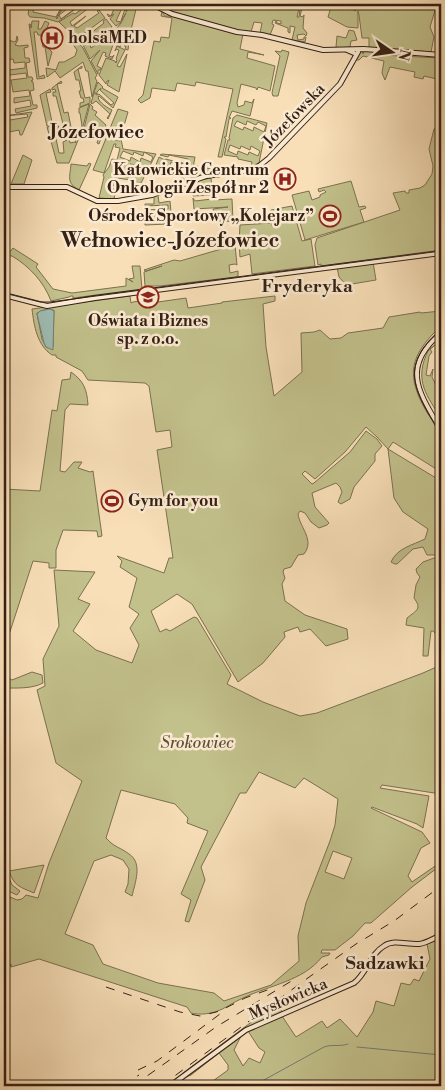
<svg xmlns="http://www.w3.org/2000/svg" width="445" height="1090" font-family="'Libre Bodoni',serif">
<rect width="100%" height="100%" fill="#f8dfb8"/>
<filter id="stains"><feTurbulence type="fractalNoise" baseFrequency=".004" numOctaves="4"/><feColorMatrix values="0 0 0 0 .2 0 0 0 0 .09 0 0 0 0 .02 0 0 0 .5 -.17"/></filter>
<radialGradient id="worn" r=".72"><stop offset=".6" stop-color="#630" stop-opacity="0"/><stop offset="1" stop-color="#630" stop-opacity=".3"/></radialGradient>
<g fill="#c2c08b" stroke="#7c7050" fill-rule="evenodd">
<path d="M 30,4 L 34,4 L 33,12 L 56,17 L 61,8 L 68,4 L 62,8 L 56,18 L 57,19 C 60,11 65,4 74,4 L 59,15 L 61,19 L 81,4 L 82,4 L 58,22 L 44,18 L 30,17 L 28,14 Z"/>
<path d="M 89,4 L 95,4 L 97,8 L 95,10 L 96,8 L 93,5 L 70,22 L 72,26 L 86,16 L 74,26 L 77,28 L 99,13 L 97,11 L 99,10 L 105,18 L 82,35 L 81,37 L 83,39 L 88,35 L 87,34 L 90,32 L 91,33 L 104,23 L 103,21 L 106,19 L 112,27 L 90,45 L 91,48 L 103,39 L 102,37 L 105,35 L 106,37 L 114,30 C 118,35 124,32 130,33 L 128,50 L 125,49 L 126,46 L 124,46 L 129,35 L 126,33 L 120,47 L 117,46 L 125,50 L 117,66 L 120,67 L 127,54 L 119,92 L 107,85 L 109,80 L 106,82 L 106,84 L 99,75 L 106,58 L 115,61 L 116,63 L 117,60 L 116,59 L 119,50 L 116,49 L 115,51 L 118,43 L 114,42 L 109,56 L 112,57 L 114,55 L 112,59 L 105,56 L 106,53 L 103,52 L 97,66 L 101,68 L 100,70 L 98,70 L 98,74 L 91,61 L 100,50 L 90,59 L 83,45 L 59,22 L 73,13 L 75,14 Z"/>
<polygon points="116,4 127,8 126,12 131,4 137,5 131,30 119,30 117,28 121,23 126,13 121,21 125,9 122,8 116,21 121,22 116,26 110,19 114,14 109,17 107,14 111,16"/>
<polygon points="157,4 300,4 297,17 299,17 300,7 306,8 305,10 305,8 302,8 300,16 303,17 304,15 303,28 307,33 306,36 304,34 297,35 298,40 304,39 304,37 306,37 305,42 292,40 295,27 290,26 290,33 288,32 288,28 275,23 276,21 277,23 281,24 281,21 273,20 272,24 274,25 270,35 260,33 262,23 254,22 251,32 241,31 174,12"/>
<polygon points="328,4 348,4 350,8 356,11 349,4 437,4 430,27 434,37 431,52 369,47 369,38 362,38 359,15 358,11 358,28 347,27 328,17 331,7 327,6"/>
<polygon points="162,12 165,16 173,16 243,34 240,49 264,55 248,52 247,58 275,66 270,91 258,87 257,90 256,88 241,84 237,103 238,107 244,105 245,101 252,103 254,99 250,116 232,111 229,118 231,118 229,119 226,137 224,137 226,139 222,157 218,157 233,89 196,82 195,86 177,83 175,91 152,88 150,98 141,103 138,100 143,95 154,41 160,42 161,37 169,38 172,18 161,16"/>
<polygon points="32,21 39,21 38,29 41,29 45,21 49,23 42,41 52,52 48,66 45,47 43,47 41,35 38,35 37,32 34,32 39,77 44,75 45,78 37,79 29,24 30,24 31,28"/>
<polygon points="349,30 354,31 357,40 351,41 350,47 340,48 336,47 337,36 346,38"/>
<polygon points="17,36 18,40 15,45 19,46 28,45 28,47 24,48 25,58 29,58 30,62 26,63 28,77 32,77 33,80 31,81 33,82 34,90 30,91 33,105 37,105 37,108 16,113 15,109 31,106 30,100 14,103 14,98 30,96 29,90 13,92 11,80 27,78 26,73 10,75 9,70 25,68 25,62 14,63 13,59 6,60 8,65 6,65 6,61 4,61 4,38 14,42 16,41"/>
<polygon points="76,40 83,48 97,75 95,78 97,81 92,97 88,71 86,71 83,62 60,78 55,71 47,77 46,68 56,70 59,62 64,62 75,56 77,50 72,43"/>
<polygon points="282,50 289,52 278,96 273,96 272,93 280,56 275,51 281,52"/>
<polygon points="362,51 363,54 364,51 380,52 381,55 441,58 441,80 424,76 423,79 414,77 415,72 390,67 385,80 382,73 384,61 363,56 359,60 356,60 358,54"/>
<polygon points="82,66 82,68 78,69 85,98 90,97 90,103 80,107 80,103 84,102 83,98 81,98 79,91 81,91 79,80 76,80 74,72"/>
<polygon points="61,81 62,83 57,84 64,113 68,112 71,127 67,128 70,143 75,142 76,143 75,138 79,137 78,130 82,126 80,113 79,113 79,108 89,104 82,130 69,163 57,163 47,127 58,125 59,128 54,129 59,153 64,153 63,142 67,140 56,96 53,96 53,92 56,92 55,89 52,90 52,88"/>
<path d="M 98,82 L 103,87 L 102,88 L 118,97 L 113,108 L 99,96 L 98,97 C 99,103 108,108 112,110 L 108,119 L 107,118 L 110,114 L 96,101 L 92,104 L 91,103 L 94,93 L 97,95 L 99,94 L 111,105 L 114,103 L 100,90 L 101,88 L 97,92 L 97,94 L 94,92 Z"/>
<polygon points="50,89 51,92 46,93 52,122 57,121 58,124 47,126 40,95"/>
<polygon points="90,104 93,107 92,109 97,112 95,115 106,125 99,144 97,143 100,134 84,128"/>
<polygon points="118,109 128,112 121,136 108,133"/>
<polygon points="32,112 22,135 20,135 19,130 4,133 4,121 28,117 27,114 4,116"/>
<path d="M 237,115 L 267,123 L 259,163 L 250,167 L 236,169 L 237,166 L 251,166 L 252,162 L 238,159 L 238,157 L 224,155 L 228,140 L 230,140 L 229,138 L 233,118 ZM 237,121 L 246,125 L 247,121 L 256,125 L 258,122 L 266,126 L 264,132 L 254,127 L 253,131 L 244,127 L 243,130 L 234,126 ZM 230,145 L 240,149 L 241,146 L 250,150 L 251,146 L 260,151 L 258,156 L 249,152 L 248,155 L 238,151 L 237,155 L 228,151 Z"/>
<polygon points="441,125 441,250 321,266 321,264 318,265 315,245 317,238 400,210 393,193 405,191 406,193 409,193 409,190 420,188 425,185 432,174 433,166 429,149 434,129"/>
<path d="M 107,136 L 115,138 L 115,140 L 120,141 L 121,139 L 123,149 L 156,154 L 141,183 L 130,181 L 132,173 L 142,176 L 144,169 L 133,167 L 134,165 L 130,164 L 133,165 L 132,171 L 123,169 L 121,176 L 130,178 L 130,180 L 118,178 L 121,168 L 117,167 L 113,176 L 117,178 L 112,188 L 116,190 L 114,199 L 99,198 L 104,177 L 103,175 L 109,167 L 112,159 L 117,160 L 120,148 L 115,147 L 116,144 L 114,144 L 104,173 L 93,170 ZM 123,151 L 133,155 L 134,152 L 143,156 L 144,152 L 153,157 L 151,162 L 141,158 L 140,162 L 131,157 L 130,161 L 120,157 Z"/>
<path d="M 162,154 L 195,157 L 193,168 L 194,165 L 198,166 L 197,171 L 205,171 L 206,168 L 212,169 L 211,172 L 181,181 L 182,177 L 154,170 L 159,157 L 165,160 L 165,159 L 187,164 L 188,159 L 169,155 L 168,157 L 160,155 ZM 161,162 L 166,164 L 166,162 L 166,165 L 170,166 L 171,162 L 181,166 L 182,163 L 191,167 L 188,173 L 179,169 L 178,172 L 169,168 L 168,172 L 159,168 Z"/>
<polygon points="23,155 32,160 24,184 11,184"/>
<path d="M 89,163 L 91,164 L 79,190 C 66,183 70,177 71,164 L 87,166 Z"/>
<polygon points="211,178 213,200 232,199 233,221 214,222 213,219 194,221 194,216 212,214 213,217 213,214 229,213 228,211 214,212 213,209 228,207 194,209 193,198 195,201 212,199 212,195 193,196 193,182"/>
<polygon points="351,181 359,207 365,206 366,208 360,210 364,222 305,240 292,195 309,191 312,200 320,197 320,195 326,192 324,190 319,192 318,189"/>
<polygon points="158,195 159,203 170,201 171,212 165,213 165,217 168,217 168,224 145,225 144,210 168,209 168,205 145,206 145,204 154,204 154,196"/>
<polygon points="292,206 302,241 311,239 315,266 252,274 250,254 240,257 239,242 240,225 272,223 272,226 274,226 274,223 280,223 280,219 272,220 271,210"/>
<polygon points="217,236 219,246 196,249 195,247 204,246 203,237"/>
<polygon points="235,245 237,265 235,264 229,265 230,273 238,271 238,276 236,277 160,286 145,286 144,272 162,266 146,271 144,270 174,260 180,261"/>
<path d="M 13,248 L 38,264 L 36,267 L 53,289 L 72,293 L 126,286 L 126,278 L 133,282 L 129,279 L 134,278 L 132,266 L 140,266 L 142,289 L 73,298 L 73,296 L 71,296 L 69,297 L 51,301 C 44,282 29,266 12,256 L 9,256 L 4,263 L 4,259 Z"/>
<polygon points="373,262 376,280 346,285 339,277 337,267"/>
<path d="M 130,296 L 131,303 L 133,302 L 139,301 L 139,302 L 156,300 L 157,299 L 158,302 L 186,298 L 188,308 L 222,303 L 222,302 L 275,296 L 275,301 L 263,304 L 266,347 L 274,396 L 302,372 L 301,333 L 314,332 L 320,330 L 330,339 L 341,338 L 348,333 L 383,328 L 389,317 L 420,312 L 421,313 L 441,311 L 441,326 C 409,356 405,376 428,414 C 432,420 440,429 441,437 C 443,448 441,461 441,472 L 393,442 L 388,449 L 441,481 L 441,627 L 436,634 L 433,631 L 431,631 L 428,656 L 423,656 L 424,628 L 406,625 L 407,618 C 417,610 422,609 414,598 L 416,585 L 420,577 L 417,573 L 416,569 L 423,562 L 437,557 L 437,555 L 427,555 L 423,547 L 413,549 L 397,564 L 395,564 L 391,562 C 397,548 413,545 425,539 L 428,529 L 403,512 L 394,498 L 388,449 L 377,437 L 366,427 L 345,452 L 315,479 L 305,471 L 302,474 L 312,484 L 314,483 L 350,452 L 366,431 L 377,439 L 382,446 L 375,454 L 375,461 L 354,487 L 350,499 L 341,504 L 338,502 L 342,492 L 340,487 L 336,483 L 312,493 L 315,507 L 329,523 L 327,525 L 319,528 L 311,522 L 305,513 L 300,511 L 298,514 C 300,528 315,540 304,554 L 298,555 L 291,567 L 284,569 L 283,572 L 285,578 L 282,584 L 285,601 L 305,615 L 347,629 L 348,639 L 326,646 L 310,629 L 300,632 L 298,627 L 284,632 L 285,637 L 263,663 L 238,682 L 192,604 L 177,594 L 151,611 L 160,632 L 166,629 L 170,631 L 194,617 L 197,618 L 231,675 L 227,684 L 263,702 L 300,716 L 317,713 L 423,673 L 441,665 L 441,794 L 382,785 L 380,788 L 429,796 L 423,828 L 417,824 L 372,807 L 371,808 L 422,832 L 430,843 L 421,848 L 408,876 L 412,882 L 441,862 L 441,865 L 412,887 L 371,923 L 365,923 L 353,936 L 335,950 L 322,950 L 321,953 L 330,953 L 329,955 L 322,957 C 303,981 270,985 243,998 C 233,1002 225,1009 215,1012 C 207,1014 200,1015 191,1013 L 187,1007 L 39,959 L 11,967 L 11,964 L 4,980 L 4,865 L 12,885 L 20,891 L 17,895 L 6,890 L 9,902 L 10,897 L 17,900 L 22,899 L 26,895 L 38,898 L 49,863 L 82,781 L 56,763 L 37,690 L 45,686 L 43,659 L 59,626 L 54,570 L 95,572 L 78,599 L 90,604 L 73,631 L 96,650 L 132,663 L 139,645 L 130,628 L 139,614 L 129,607 L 137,578 L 120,567 L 122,561 L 117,556 L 164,573 L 169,558 L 173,558 L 157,450 L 172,447 L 170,430 L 156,432 L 149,386 L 145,383 L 88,380 L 82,371 L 56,357 L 56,355 L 52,355 C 37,345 34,326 32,309 ZM 43,310 L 54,310 L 53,347 L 51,348 L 46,347 L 42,339 L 37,314 L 37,313 ZM 259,772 L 295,788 L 304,778 L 338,799 L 335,825 L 330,841 L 306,903 L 298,936 L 299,961 L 271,985 L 224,1001 L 214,993 L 158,983 L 103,964 L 93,945 L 65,934 L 94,861 L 111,855 L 123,860 L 129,869 L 128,884 L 125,892 L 132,896 C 135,883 143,863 129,854 C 120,847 115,848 106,838 L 121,790 L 175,804 L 188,818 L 187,823 L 208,831 L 181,894 L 191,900 L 185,921 L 189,922 L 205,880 L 201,867 L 240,793 L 246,793 ZM 333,851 L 352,858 L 344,879 L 325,872 Z"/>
<path d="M 435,345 L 430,349 L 432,352 L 429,356 L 426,375 L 430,376 L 433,369 L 432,377 L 441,396 L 438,398 L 441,405 L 441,414 L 439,415 C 424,392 415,378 428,351 Z"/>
<path d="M 71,372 C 84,381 87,390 88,405 L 70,404 L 65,410 L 60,471 L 65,472 L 74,462 L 82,462 L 78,468 L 90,472 L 93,471 L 102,536 L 98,537 L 97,531 L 63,530 L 56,550 L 56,568 L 49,568 L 49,563 L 33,561 L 4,650 L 4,429 L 8,434 L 9,442 L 4,489 L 40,491 L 52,410 L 57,411 L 62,380 L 70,379 Z"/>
<path d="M 32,672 L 42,675 L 43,683 C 32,689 16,688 4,688 L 4,676 L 12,680 Z"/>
<path d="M 44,865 L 34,893 C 20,887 14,886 9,871 Z"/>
<polygon points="437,940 441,946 441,1086 206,1086 228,1070 228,1065 219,1053 191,1075 186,1077 185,1076 241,1036 234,1050 243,1066 249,1058 260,1063 265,1052 259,1048 248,1031 245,1033 247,1031 282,1016 296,1037 322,1021 327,1028 340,1019 357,1037 373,1012 376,1001 394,1006 401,983 410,985 414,979 419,981 430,959 427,944"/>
<polygon points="277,1003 282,1012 241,1032 184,1074 183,1073"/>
</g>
<polygon fill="#9ebcb3" stroke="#747e74" points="50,309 54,311 53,350 46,347 44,343 37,314 40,311"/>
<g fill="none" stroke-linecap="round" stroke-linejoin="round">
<g stroke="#747e74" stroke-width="1">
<polyline points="357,1047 441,1055"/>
<path d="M 253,1086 L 324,1047 C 332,1044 340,1047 348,1044"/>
</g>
<g stroke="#352015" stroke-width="6">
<g id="secondary">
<polyline points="152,4 172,14 237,32 262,35 323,50 364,49 441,55"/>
<polyline points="347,50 354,53"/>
<polyline points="4,187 67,187 97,201 118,201 152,195 206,176 251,170 259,166 269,158 340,84 358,52"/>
<polyline points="4,295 47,306 95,298 441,253"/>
<path d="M 441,333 C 400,367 419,393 441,430"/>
<path d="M 170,1086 L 246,1030 L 354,983 C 367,973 370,954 384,946 C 394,939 407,945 419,944 C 427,943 434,938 441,935"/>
</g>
</g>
<use href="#secondary" stroke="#faead1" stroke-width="4"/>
<g stroke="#352015" stroke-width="1">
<polyline points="4,293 40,302 50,302 441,251"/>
<path d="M 441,330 C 396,368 417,392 441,435"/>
</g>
<g stroke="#352015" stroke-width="1" stroke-dasharray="9 9" stroke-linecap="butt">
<polyline points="106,987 180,1012 200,1016 220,1011 245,998 270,989"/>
<polyline points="138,1070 157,1061 220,1014"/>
<polyline points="122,1086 139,1075"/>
<polyline points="133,1086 216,1027 298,977"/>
<polyline points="161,1086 305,980 356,944 394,921 441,886"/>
</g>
</g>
<defs>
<g id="hospital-ring" transform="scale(1.125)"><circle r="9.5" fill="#faead1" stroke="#8f2418" stroke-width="1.5"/><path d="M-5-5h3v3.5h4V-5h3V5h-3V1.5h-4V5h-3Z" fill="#8f2418"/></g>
<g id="stadium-ring" transform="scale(1.125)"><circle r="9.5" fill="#faead1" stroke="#8f2418" stroke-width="1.5"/><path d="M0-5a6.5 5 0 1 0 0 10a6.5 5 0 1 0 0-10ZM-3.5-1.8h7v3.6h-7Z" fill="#8f2418"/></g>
<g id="university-ring" transform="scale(1.125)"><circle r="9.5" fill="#faead1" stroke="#8f2418" stroke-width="1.5"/><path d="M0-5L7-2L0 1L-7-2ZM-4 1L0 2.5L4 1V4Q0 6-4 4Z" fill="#8f2418"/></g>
</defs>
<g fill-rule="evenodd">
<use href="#hospital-ring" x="52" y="38"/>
<use href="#hospital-ring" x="285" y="179"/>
<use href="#stadium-ring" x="330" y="216"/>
<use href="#university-ring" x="148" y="297"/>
<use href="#stadium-ring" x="112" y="501"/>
</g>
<g text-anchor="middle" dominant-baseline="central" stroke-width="5" stroke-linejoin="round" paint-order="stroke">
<g font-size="16" font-weight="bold" fill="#352015" stroke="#faead1" text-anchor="start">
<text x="68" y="38">holsäMED</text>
<text x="269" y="170" text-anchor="end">Katowickie Centrum<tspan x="269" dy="18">Onkologii Zespół nr 2</tspan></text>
<text x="314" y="216" text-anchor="end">Ośrodek Sportowy „Kolejarz”</text>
<text x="148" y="321" text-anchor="middle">Oświata i Biznes<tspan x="148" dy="18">sp. z o.o.</tspan></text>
<text x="128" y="501">Gym for you</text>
</g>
<g font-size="16" fill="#352015" stroke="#faead1">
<text transform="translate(294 115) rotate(-46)">Józefowska</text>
<text transform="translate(288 999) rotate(-23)">Mysłowicka</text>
</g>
<g font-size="16" font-style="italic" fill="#5f5038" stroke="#faead1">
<text x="197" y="743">Srokowiec</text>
</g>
<g font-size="18" font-weight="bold" fill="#352015" stroke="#faead1">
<text x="307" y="286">Fryderyka</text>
<text x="385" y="963">Sadzawki</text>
</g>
<g font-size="19" font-weight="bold" fill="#352015" stroke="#faead1">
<text x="97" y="132">Józefowiec</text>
</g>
<g font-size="21" font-weight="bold" fill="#352015" stroke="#faead1">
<text x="170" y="241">Wełnowiec-Józefowiec</text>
</g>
</g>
<rect width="445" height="1090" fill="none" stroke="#f8dfb8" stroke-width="20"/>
<rect x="5" y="5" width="435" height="1080" fill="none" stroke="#352015" stroke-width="2.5"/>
<rect x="10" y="10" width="425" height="1070" fill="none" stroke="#352015"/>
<g transform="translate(392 52) rotate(103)" stroke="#faead1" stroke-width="4" paint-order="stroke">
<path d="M0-4L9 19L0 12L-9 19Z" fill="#352015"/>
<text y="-8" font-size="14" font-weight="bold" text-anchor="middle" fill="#352015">N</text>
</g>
<rect width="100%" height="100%" filter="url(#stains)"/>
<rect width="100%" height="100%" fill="url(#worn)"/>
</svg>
